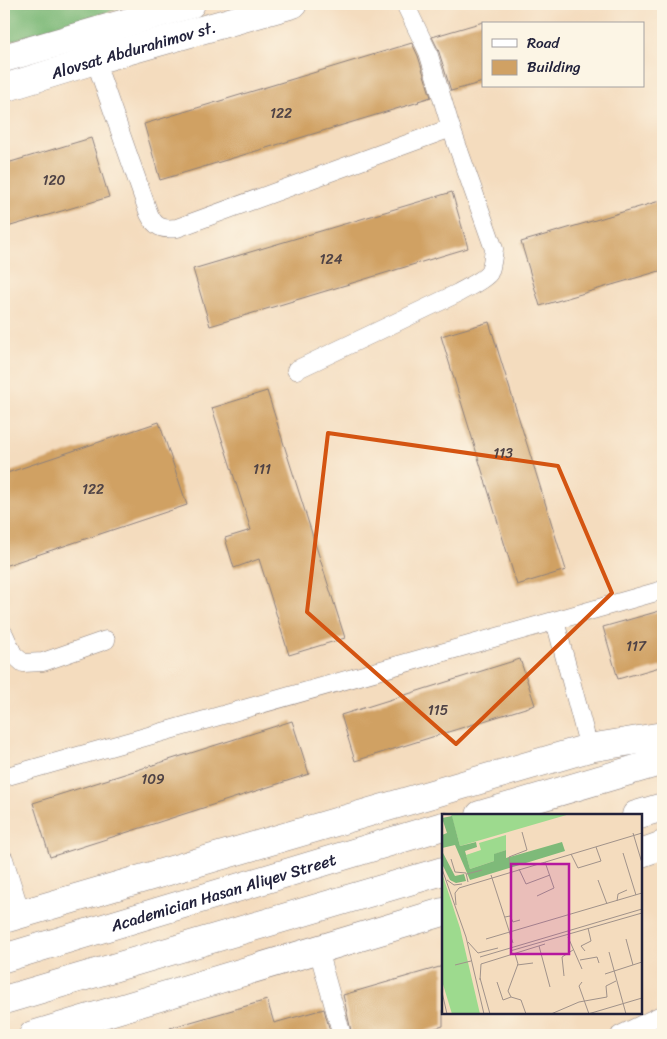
<svg xmlns="http://www.w3.org/2000/svg" width="667" height="1039" font-family="Sriracha,sans-serif">
<rect width="100%" height="100%" fill="#fcf5e5"/>
<filter id="ink" filterUnits="userSpaceOnUse"><feTurbulence type="fractalNoise" baseFrequency=".02" numOctaves="2"/><feDisplacementMap in="SourceGraphic" scale="10" xChannelSelector="R" yChannelSelector="G"/><feConvolveMatrix kernelMatrix="1 2 1 2 8 2 1 2 1" color-interpolation-filters="sRGB"/></filter>
<filter id="wash" filterUnits="userSpaceOnUse"><feTurbulence type="fractalNoise" baseFrequency=".0096" numOctaves="4" result="noise"/><feDisplacementMap in="SourceGraphic" scale="20" xChannelSelector="R" yChannelSelector="G"/><feGaussianBlur stdDeviation="1.12" result="paint"/><feColorMatrix in="noise" values="0 0 0 0 0 0 0 0 0 0 0 0 0 0 0 0 0 1.4 0 .05"/><feComposite in="paint" operator="in"/></filter>
<g filter="url(#wash)">
<rect width="100%" height="100%" fill="#f4dcbe"/>
<polygon fill="#7eba79" stroke="#506e5a" points="4,4 134,4 4,43"/>
<g id="blocks">
<g fill="#d0a164">
<polygon points="483,22 483,82 451,91 438,49 432,37"/>
<polygon points="412,43 418,56 431,97 418,101 419,102 160,180 144,124"/>
<polygon points="91,138 109,197 4,228 4,164"/>
<polygon points="452,192 468,248 210,326 193,269"/>
<polygon points="663,200 663,270 540,306 521,242"/>
<polygon points="489,322 566,570 517,585 441,336"/>
<polygon points="267,391 345,638 289,655 259,559 234,568 225,538 251,530 212,408"/>
<polygon points="159,422 187,505 4,566 4,474"/>
<polygon points="663,610 663,666 618,679 603,627"/>
<polygon points="520,659 535,705 355,761 341,715"/>
<polygon points="292,721 309,774 50,857 33,803"/>
<polygon points="443,966 443,1026 411,1035 352,1035 343,995"/>
<polygon points="267,1000 274,1023 324,1009 331,1035 171,1035 170,1028"/>
</g>
</g>
</g>
<g filter="url(#ink)">
<use href="#blocks" fill-opacity="0" stroke="#8b7f7c" stroke-width="1"/>
<g fill="none" stroke-linecap="round" stroke-linejoin="round">
<g stroke="#8b7f7c" stroke-width="19">
<g id="lane">
<path d="M 95,60 L 149,214 C 155,227 162,230 177,228 L 451,128"/>
<path d="M 296,370 L 458,293 C 466,288 483,281 489,273 C 492,268 493,256 494,249 L 451,128 L 428,52 L 405,4"/>
<polyline points="555,621 589,748"/>
<polyline points="4,634 13,654 23,663 43,662 106,640"/>
<polyline points="4,777 663,590"/>
<polyline points="4,859 21,914"/>
<polyline points="318,950 342,1035"/>
<polyline points="620,1035 663,1014"/>
</g>
</g>
<g stroke="#8b7f7c" stroke-width="29">
<g id="secondary">
<polyline points="4,58 191,4"/>
<path id="s1" d="M 4,88 L 95,60 L 293,4"/>
<polyline points="641,853 663,845"/>
<polyline points="33,1035 443,912"/>
</g>
</g>
<g stroke="#8b7f7c" stroke-width="29">
<g id="primary">
<polyline points="480,815 663,761"/>
<polyline points="636,815 663,807"/>
<polyline points="4,919 589,748 663,736"/>
<path id="s2" d="M 4,958 L 443,826"/>
<polyline points="4,1000 443,871"/>
</g>
</g>
<use href="#lane" stroke="#fff" stroke-width="18"/>
<use href="#secondary" stroke="#fff" stroke-width="28"/>
<use href="#primary" stroke="#fff" stroke-width="28"/>
</g>
</g>
<path fill="none" stroke="#d45411" stroke-width="4" stroke-linejoin="round" d="M 328,433 L 558,466 L 612,593 L 456,744 L 307,612 Z"/>
<g text-anchor="middle" dominant-baseline="central" stroke-width="4.5" stroke-linejoin="round" paint-order="stroke">
<g font-size="14" fill="#4e4245">
<text x="281" y="113">122</text>
<text x="54" y="180">120</text>
<text x="331" y="259">124</text>
<text x="503" y="453">113</text>
<text x="262" y="469">111</text>
<text x="93" y="489">122</text>
<text x="636" y="646">117</text>
<text x="438" y="710">115</text>
<text x="153" y="779">109</text>
</g>
<g font-size="16" fill="#22223b" stroke="#fcf5e5">
<text stroke="none"><textPath href="#s1" startOffset="135">Alovsat Abdurahimov st.</textPath></text>
<text stroke="none"><textPath href="#s2" startOffset="229">Academician Hasan Aliyev Street</textPath></text>
</g>
</g>
<g transform="translate(442 814)">
<rect width="200" height="200" fill="#f4dcbe"/>
<path d="M 9,0 L 128,0 L 18,32 ZM 64,21 L 64,36 L 53,40 L 52,47 L 28,55 L 24,41 L 39,36 L 37,29 ZM 0,59 L 18,114 L 38,200 L 10,200 L 0,167 Z" fill="#9dda8e"/>
<path d="M 10,2 L 18,32 L 34,28 L 35,33 L 23,37 L 28,55 L 52,47 L 52,40 L 64,36 L 64,44 L 120,28 L 123,37 L 28,66 L 13,31 L 0,34 L 0,21 L 5,19 L 0,4 ZM 0,37 L 13,62 L 22,60 L 24,67 L 14,69 L 8,66 L 0,50 Z" fill="#7eba79"/>
<path fill="none" stroke="#a0928a" stroke-width="1" d="M 191,19 L 200,49M 181,39 L 194,81M 129,40 L 136,54 L 159,47 L 154,33M 9,45 L 13,58 L 24,59 L 26,68M 0,55 L 24,123 L 42,200M 69,55 L 67,43 L 85,36 L 80,18M 77,55 L 84,70 L 108,61M 25,60 L 40,56M 49,61 L 71,129M 5,66 L 12,71 L 20,70M 156,66 L 165,90M 95,82 L 112,74 L 103,48M 175,87 L 176,80 L 185,76M 14,91 L 13,79 L 17,74 L 200,19M 63,103 L 68,102 L 71,108 L 78,106M 126,123 L 140,155M 44,125 L 200,79M 184,125 L 191,151M 26,128 L 36,139 L 56,134M 97,132 L 108,173M 68,137 L 200,99M 143,137 L 139,132 L 149,127 L 146,114M 167,138 L 184,200M 38,143 L 200,95M 138,146 L 155,143 L 157,149M 13,151 L 29,147M 75,151 L 91,149M 163,160 L 200,148M 122,162 L 120,143 L 131,136M 38,164 L 48,200M 38,166 L 39,150 L 103,130M 55,168 L 61,186 L 69,183 L 79,186 L 84,200M 140,168 L 137,172 L 147,200M 0,178 L 5,200M 69,183 L 66,177 L 76,150 L 73,140M 109,200 L 137,188 L 165,183 L 164,172 L 174,167M 146,200 L 200,184"/>
<path fill="#b5179e" fill-opacity="0.15" stroke="#b5179e" stroke-width="2.5" d="M 69,50 L 127,50 L 127,140 L 69,140 Z"/>
<rect width="200" height="200" fill="none" stroke="#22223b" stroke-width="2.5"/>
</g>
<rect width="667" height="1039" fill="none" stroke="#fcf5e5" stroke-width="20"/>
<rect x="482" y="22" width="162" height="65" fill="#fcf5e5" stroke="#a5a1a1"/>
<rect x="492" y="39" width="25" height="8" fill="#ffffff" stroke="#a5a1a1"/>
<text x="527" y="48" font-size="15" fill="#22223b">Road</text>
<rect x="492" y="60" width="25" height="15" fill="#d0a164" stroke="#a5a1a1"/>
<text x="527" y="72" font-size="15" fill="#22223b">Building</text>
</svg>
